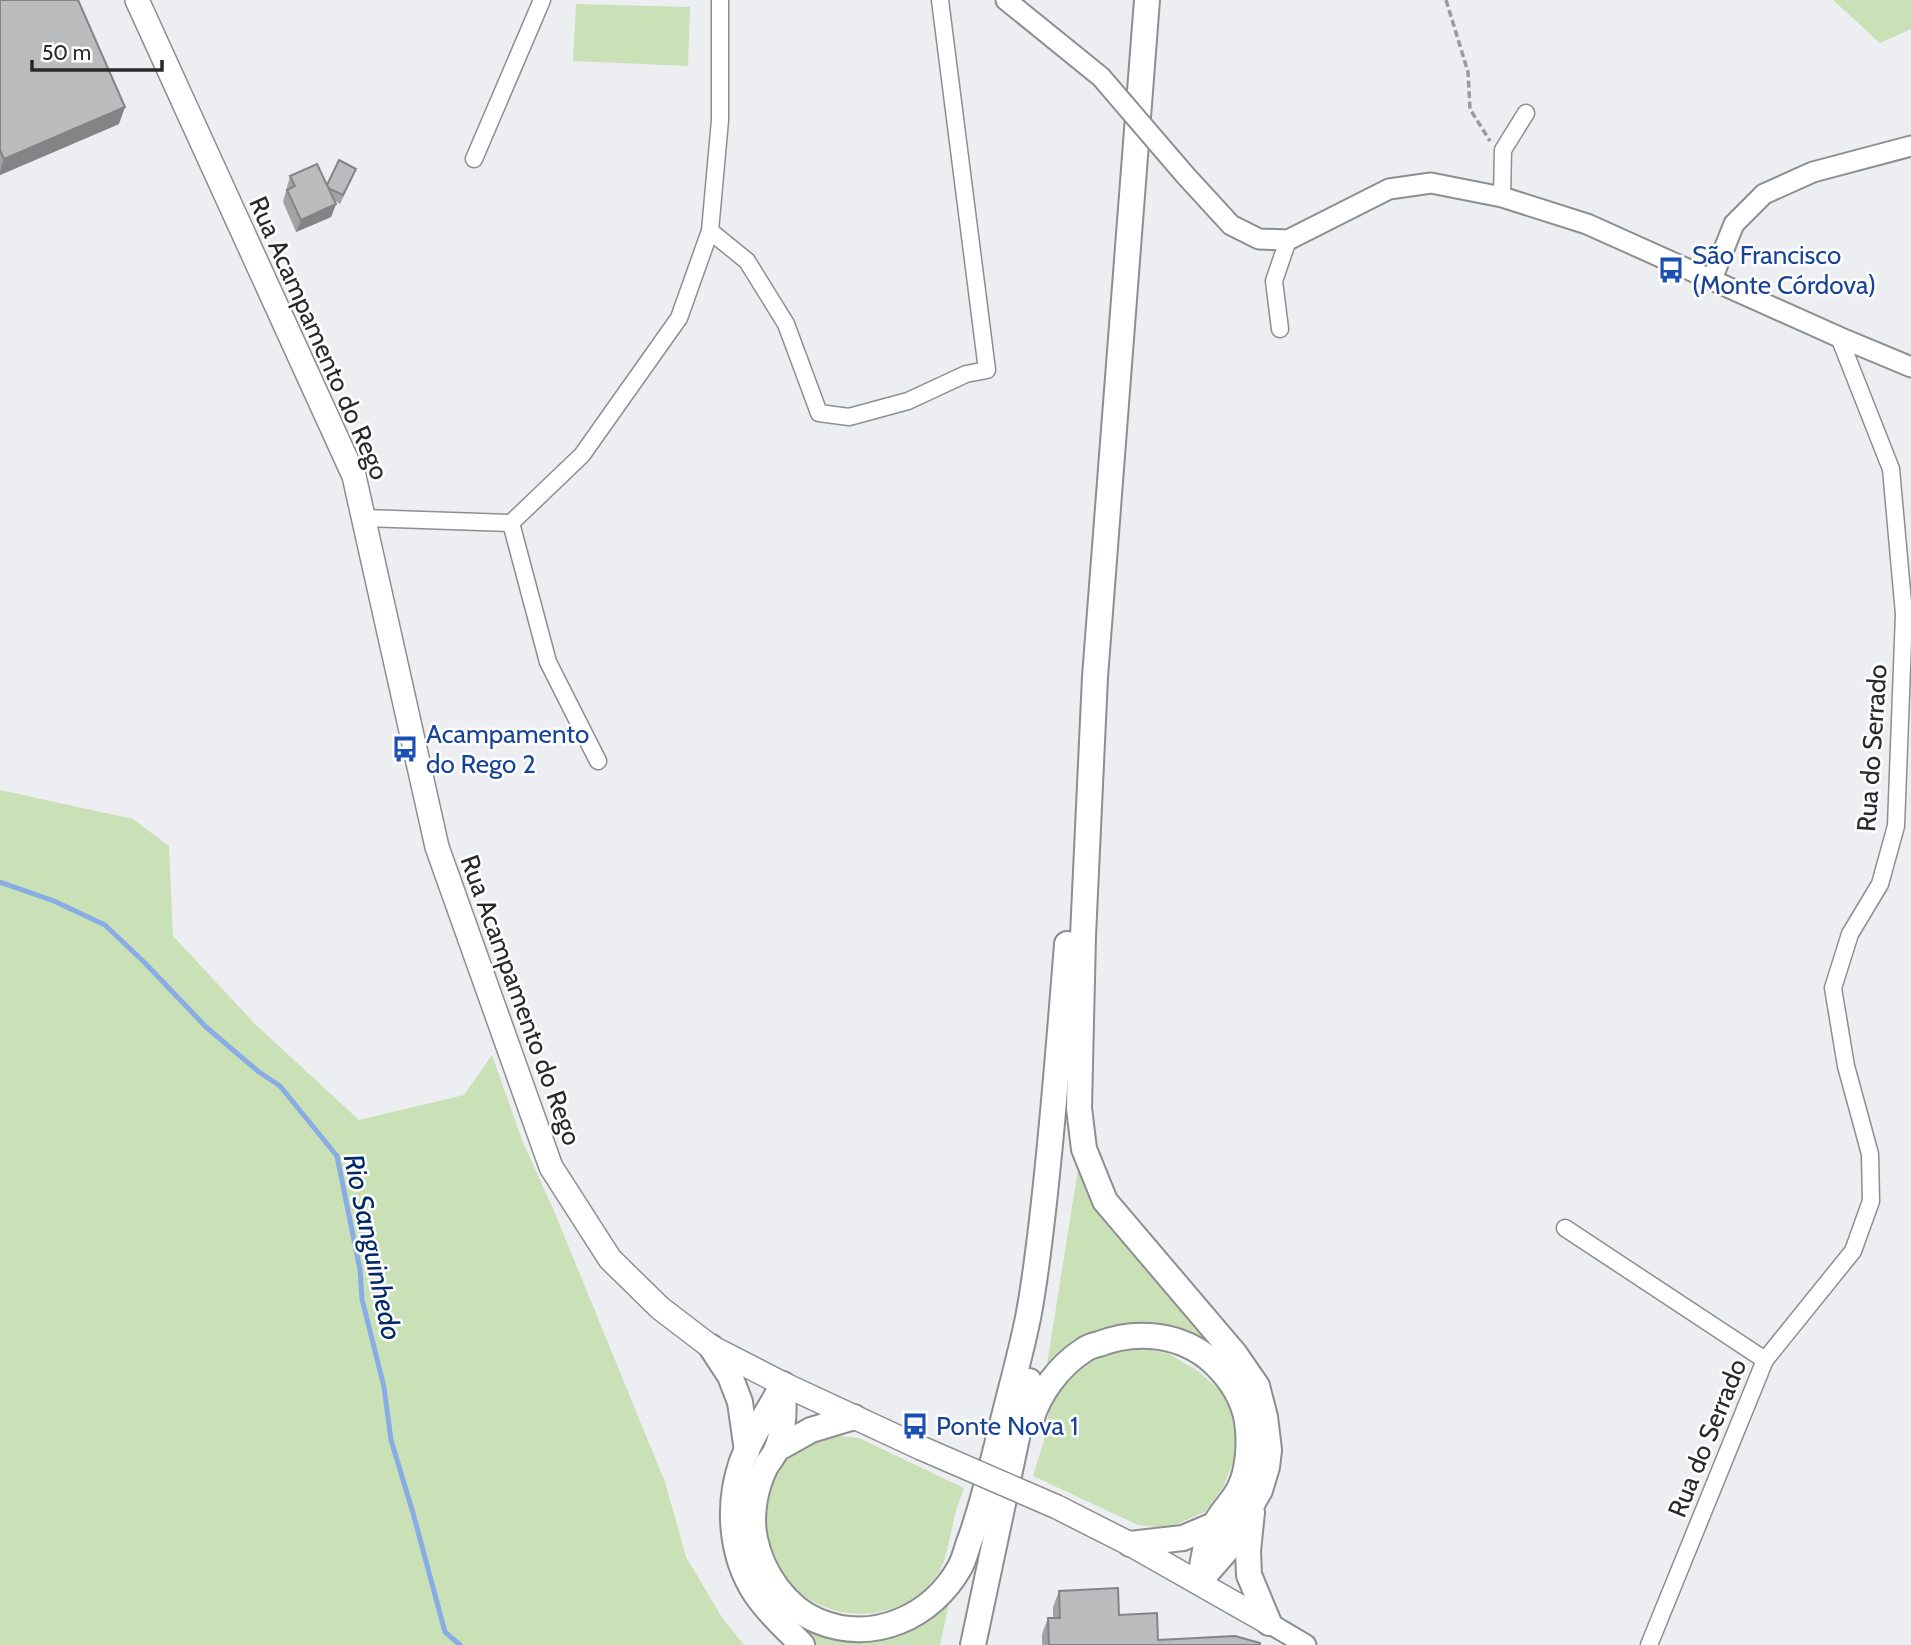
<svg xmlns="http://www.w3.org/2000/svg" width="1911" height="1645" font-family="Cabin,sans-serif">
<rect width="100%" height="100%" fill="#eceef1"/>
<g fill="#cae1b8">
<polygon points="1833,0 1911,0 1911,29 1880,43"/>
<polygon points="576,4 690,7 688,66 573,61"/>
<polygon points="0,790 133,819 169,846 173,936 255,1024 359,1120 464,1095 492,1055 522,1140 554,1211 665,1482 686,1557 723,1619 744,1645 0,1645"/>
<polygon points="1078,1169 1218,1352 1170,1328 1123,1325 1079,1337 1047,1364"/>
<polygon points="1141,1348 1169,1354 1198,1371 1221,1391 1234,1419 1237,1453 1223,1487 1205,1512 1175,1525 1157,1527 1138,1525 1033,1476 1044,1440 1049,1411 1063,1385 1084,1365 1111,1352"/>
<path d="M 840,1436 L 859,1438 L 964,1488 C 960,1500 955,1511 953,1524 C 948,1543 947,1562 934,1579 C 898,1624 832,1624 791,1586 C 775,1571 764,1555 762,1531 C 761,1525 759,1516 760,1510 C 762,1502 767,1493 770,1485 C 783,1453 807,1440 840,1436 Z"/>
<polygon points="950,1599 940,1645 811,1645 795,1627 835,1639 880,1641 916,1627"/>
</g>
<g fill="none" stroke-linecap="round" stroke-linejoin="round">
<polyline stroke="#8aace4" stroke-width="5" points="0,882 54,901 105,925 144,962 206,1027 259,1072 280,1086 337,1156 360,1270 362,1299 384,1387 391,1440 413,1513 445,1632 460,1645"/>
<g stroke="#8c8e90" stroke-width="19">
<g id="minor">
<polyline points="474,159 542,0"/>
<polyline points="1502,197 1503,150 1526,113"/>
<polyline points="710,231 747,261 786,324 819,413 849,417 908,401 966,374 987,370 940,0"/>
<polyline points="1280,329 1274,281 1288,240"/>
<polyline points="364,518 511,523 582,455 679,318 710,231 720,120 720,0"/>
<polyline points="511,523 548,662 598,761"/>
<polyline points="1565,1228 1765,1360"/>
<polyline points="1649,1645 1765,1360 1853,1251 1871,1201 1870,1154 1846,1066 1833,988 1850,934 1880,884 1896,826 1904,614 1891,469 1839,337"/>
</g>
</g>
<g stroke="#8c8e90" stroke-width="23">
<g id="tertiary">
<polyline points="1006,0 1101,77"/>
<polyline points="1186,176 1231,225 1259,239 1288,240 1389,189 1431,183 1502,197 1587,224 1839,337 1911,367"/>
<polyline points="1712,279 1734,224 1764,194 1813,172 1911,146"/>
<polyline points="1269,1623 1306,1645"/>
</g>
</g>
<g stroke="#8c8e90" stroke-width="26">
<g id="secondary">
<polyline points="137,0 354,476 437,847 551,1167 610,1259 660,1308 711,1347 783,1384 921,1448"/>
<polyline points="1057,1507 1130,1544 1269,1623"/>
</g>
</g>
<g stroke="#8c8e90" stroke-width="28">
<g id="primary">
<polyline points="1147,0 1095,677 1083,936 1079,1108 1084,1149 1105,1201 1235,1354 1257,1386 1265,1417 1269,1450 1267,1467 1260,1490 1225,1552 1199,1582"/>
<polyline points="711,1347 730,1376 740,1402 747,1451"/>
<path d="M 783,1384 C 784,1405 785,1428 777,1448 C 775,1454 770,1460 766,1466 C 755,1488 750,1515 755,1539 C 762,1573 786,1608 818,1621 C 873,1644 932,1617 960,1567 C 965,1558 967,1546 971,1537 C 983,1503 991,1468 1000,1433 C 1009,1395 1020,1357 1028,1318 C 1037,1271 1042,1222 1047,1174 C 1055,1097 1061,1021 1067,944"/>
<path d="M 781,1388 C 768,1412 750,1438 741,1464 C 727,1506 731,1556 755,1593 C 768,1613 786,1628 802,1645"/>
<path d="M 1031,1421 C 1038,1394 1060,1365 1084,1350 C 1088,1347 1094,1345 1099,1344 C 1137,1329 1182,1334 1213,1362 C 1230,1378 1243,1397 1247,1421 C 1250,1441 1249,1470 1239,1489 C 1233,1501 1222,1511 1215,1524 C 1205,1540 1203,1561 1200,1580"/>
<polyline points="777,1449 811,1430 854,1417"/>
<polyline points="1252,1512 1248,1551 1249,1575 1269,1623"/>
<polyline points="1130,1544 1183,1538 1214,1525"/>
<polyline points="973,1645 1029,1381"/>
</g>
</g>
<polyline stroke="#9a9b9d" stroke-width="3.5" stroke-dasharray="7 3.5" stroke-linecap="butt" points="1446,0 1468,72 1470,109 1490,141"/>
<use href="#minor" stroke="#fff" stroke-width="16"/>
<use href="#tertiary" stroke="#fff" stroke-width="19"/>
<use href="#secondary" stroke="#fff" stroke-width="23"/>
<use href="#primary" stroke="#fff" stroke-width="24"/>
<g stroke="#8c8e90" stroke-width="23" stroke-linecap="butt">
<polyline id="tertiary-bridge" points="1101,77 1186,176"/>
</g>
<g stroke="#8c8e90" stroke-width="26" stroke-linecap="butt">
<polyline id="secondary-bridge" points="921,1448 1057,1507"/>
</g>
<use href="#tertiary-bridge" stroke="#fff" stroke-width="19"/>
<use href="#secondary-bridge" stroke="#fff" stroke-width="23"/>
</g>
<g fill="#a0a2a3">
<polygon points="0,0 119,124 0,175"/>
<polygon points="290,176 327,185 353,177 340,204 334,200 336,204 331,217 296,232 283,202"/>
<polygon points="1059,1591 1119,1615 1158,1640 1260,1643 1042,1645 1042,1634 1048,1618 1053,1618 1053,1607"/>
</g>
<g fill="#828485">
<polygon points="125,107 119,124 0,175 0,171 4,159"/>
<polygon points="336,204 331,217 296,232 301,220"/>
</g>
<g fill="#babcbe" stroke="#828485" stroke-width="2">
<polygon points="0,0 78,0 125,107 4,159 0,150"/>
<polygon points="339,160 356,169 343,195 328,188 327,185"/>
<polygon points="317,164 336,204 301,220 287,190 295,186 290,176"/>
<polygon points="1118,1588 1119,1615 1157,1613 1158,1640 1235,1636 1260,1643 1260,1645 1049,1645 1048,1618 1060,1618 1059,1591"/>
</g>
<defs>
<g id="bus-bare" transform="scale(2.1)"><path d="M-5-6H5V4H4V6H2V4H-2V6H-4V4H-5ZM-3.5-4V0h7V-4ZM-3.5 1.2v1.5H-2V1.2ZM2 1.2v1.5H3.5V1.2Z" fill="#1a4fb4" stroke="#fff" stroke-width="2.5" paint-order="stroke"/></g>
</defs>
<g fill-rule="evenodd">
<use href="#bus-bare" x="1671" y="270"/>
<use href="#bus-bare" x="405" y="749"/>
<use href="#bus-bare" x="915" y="1426"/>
</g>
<g text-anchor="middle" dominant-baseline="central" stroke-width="5" stroke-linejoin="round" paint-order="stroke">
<g font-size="26" fill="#164399" stroke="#fff" text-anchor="start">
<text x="1692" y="255">São Francisco<tspan x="1692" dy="30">(Monte Córdova)</tspan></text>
<text x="426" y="734">Acampamento<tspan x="426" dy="30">do Rego 2</tspan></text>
<text x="936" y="1426">Ponte Nova 1</text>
</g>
<g font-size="26" fill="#29292a" stroke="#fff">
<text transform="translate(319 338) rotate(66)">Rua Acampamento do Rego</text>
<text transform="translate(1872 748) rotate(-86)">Rua do Serrado</text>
<text transform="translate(521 1000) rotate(70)">Rua Acampamento do Rego</text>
<text transform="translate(1707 1438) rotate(-68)">Rua do Serrado</text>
</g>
<g font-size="28" font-style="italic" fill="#012868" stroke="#fff">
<text transform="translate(373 1247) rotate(78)">Rio Sanguinhedo</text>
</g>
</g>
<path d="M32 60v10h130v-10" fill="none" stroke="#29292a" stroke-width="3.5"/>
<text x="42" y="60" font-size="21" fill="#29292a" stroke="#ffffff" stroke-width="5" paint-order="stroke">50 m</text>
</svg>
